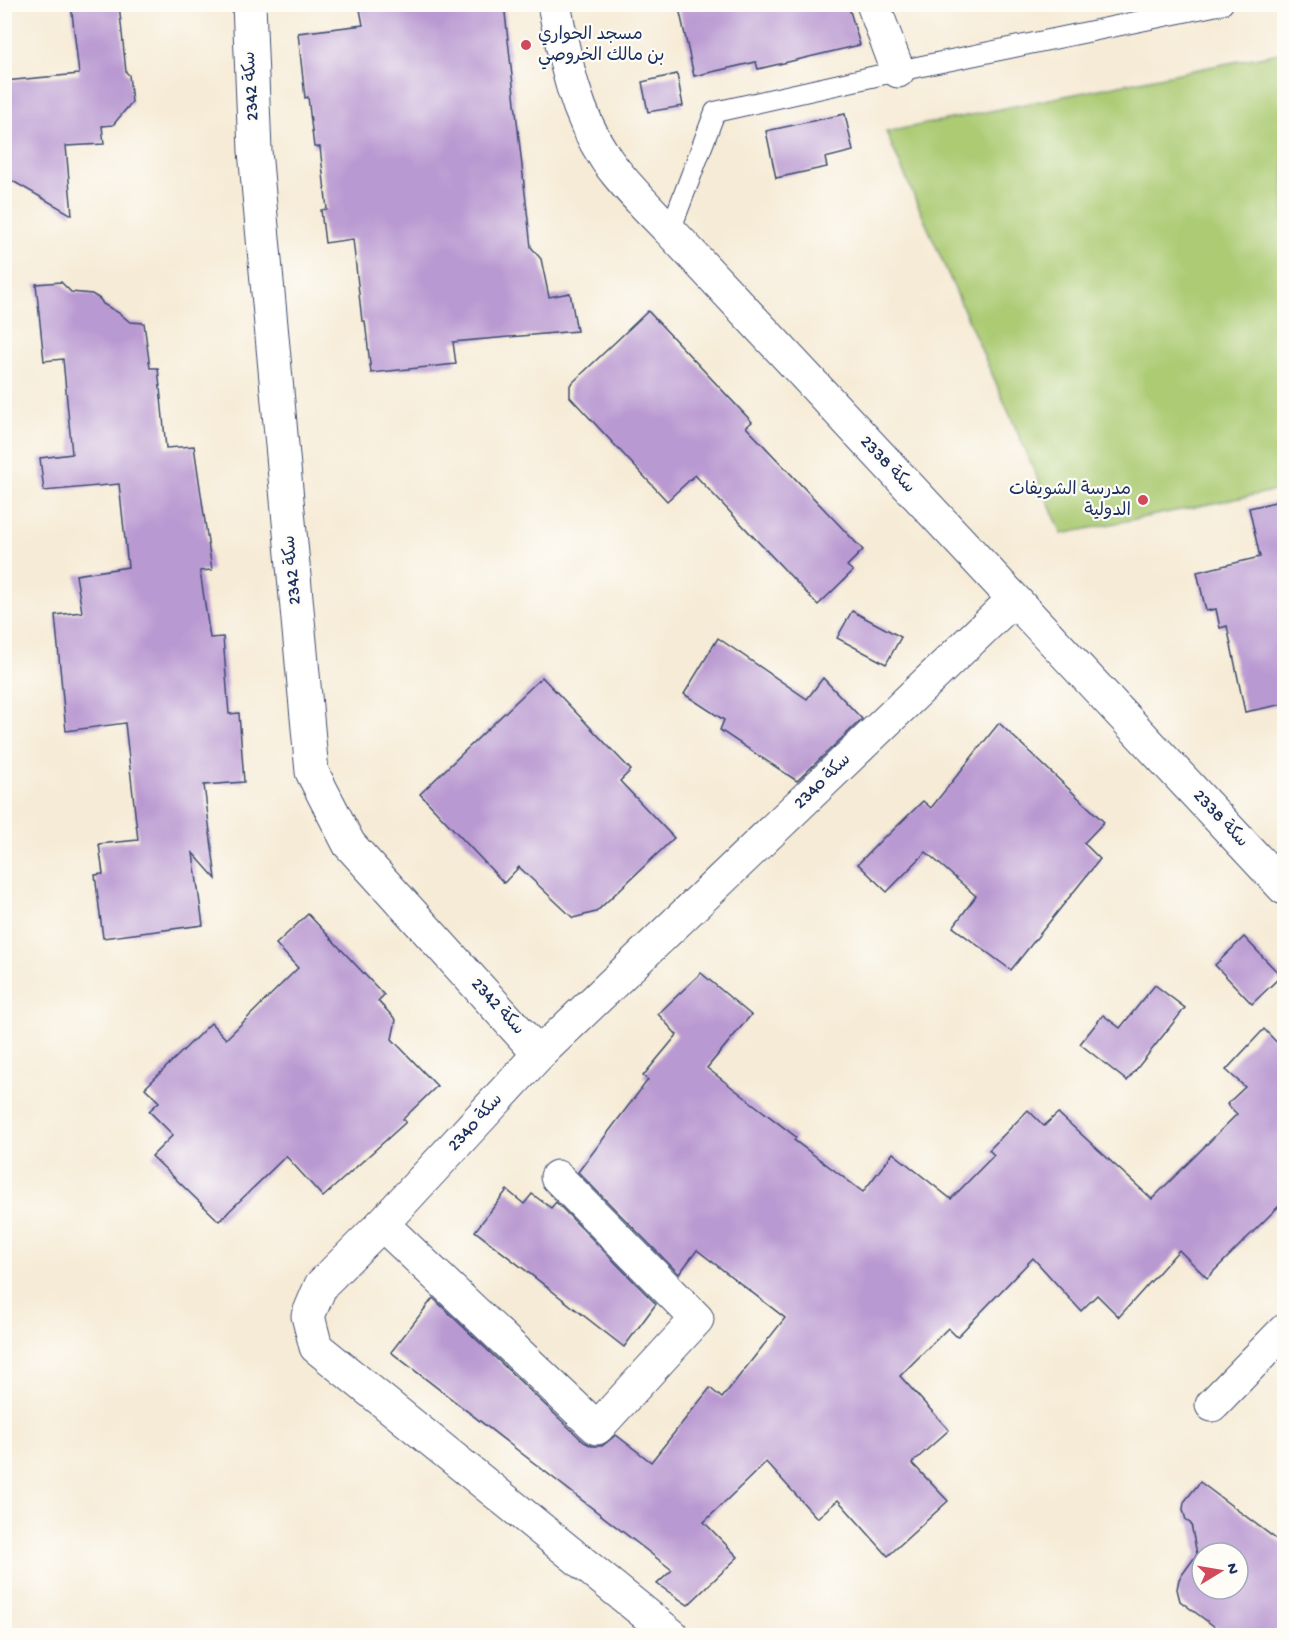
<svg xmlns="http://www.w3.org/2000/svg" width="1289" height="1640" font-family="'Gochi Hand','Playpen Sans Arabic',sans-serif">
<rect width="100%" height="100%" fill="#fdfcf7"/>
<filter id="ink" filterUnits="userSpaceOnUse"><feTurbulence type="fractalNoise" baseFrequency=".0167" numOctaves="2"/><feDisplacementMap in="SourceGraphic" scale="12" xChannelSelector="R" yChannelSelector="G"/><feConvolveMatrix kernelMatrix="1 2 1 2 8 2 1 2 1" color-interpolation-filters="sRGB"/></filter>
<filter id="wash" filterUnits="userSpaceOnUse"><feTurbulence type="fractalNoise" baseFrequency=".008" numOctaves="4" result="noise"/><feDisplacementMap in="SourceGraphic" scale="24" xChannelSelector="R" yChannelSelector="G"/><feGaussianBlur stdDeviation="1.35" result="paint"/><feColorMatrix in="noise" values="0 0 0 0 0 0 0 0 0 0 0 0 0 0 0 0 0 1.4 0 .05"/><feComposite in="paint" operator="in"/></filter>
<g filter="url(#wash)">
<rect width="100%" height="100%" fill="#f6ebd6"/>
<polygon fill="#accb73" stroke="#647d68" stroke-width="1.5" points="1284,52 1284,489 1062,534 886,132"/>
<g id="blocks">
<g fill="#b999d1" fill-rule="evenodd">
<polygon points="71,4 119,4 126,72 129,75 132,102 113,125 102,126 104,144 66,146 72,215 9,179 4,130 4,81 79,74"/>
<polygon points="359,4 504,4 531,247 541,259 549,297 570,293 577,331 453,342 456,364 371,373 365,321 362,321 353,239 325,243 321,210 327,209 320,147 314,147 308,97 305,98 298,33 363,25"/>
<polygon points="695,4 848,4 860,45 758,69 756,62 694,76 679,8"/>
<polygon points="677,74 683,106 648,112 642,82"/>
<polygon points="845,114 853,151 825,158 827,167 776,178 766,131"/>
<polygon points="61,282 71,292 92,294 100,299 103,304 119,313 130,322 144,323 150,368 158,368 166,448 194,446 212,570 200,571 210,638 223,637 229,714 239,713 244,782 204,785 216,879 193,853 203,925 103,938 95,875 103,874 99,844 138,840 125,723 66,731 55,615 82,612 76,575 128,567 119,484 44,491 40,458 72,454 63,359 44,361 36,284"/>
<polygon points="648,311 752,422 746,427 863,550 847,566 853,571 818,605 695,475 667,501 570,397 570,385"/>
<polygon points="1284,500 1284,704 1245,712 1227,626 1220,628 1216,609 1206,611 1197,572 1260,557 1249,508"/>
<polygon points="852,611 901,637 886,664 837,638"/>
<polygon points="718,638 807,699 823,678 862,719 797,781 720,730 724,720 684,694"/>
<polygon points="542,677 631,770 620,781 674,838 596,912 573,918 519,867 504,883 420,794"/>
<polygon points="999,723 1104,822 1084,843 1100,859 1011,970 953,927 976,896 926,852 887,892 858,864 886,835 887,836 923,801 931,808"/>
<polygon points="308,914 384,995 378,1001 396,1020 392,1039 437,1086 403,1119 406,1122 323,1197 286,1156 219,1221 152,1156 173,1135 149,1111 159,1102 145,1088 211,1023 226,1039 298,968 276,944"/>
<polygon points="1244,937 1281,976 1252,1004 1215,965"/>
<polygon points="701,973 751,1015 707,1068 796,1137 794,1140 863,1192 893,1153 951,1199 994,1155 989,1150 1028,1110 1044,1126 1058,1113 1152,1199 1237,1114 1227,1104 1245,1087 1226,1070 1264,1029 1284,1050 1284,1201 1207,1278 1179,1250 1119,1317 1097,1295 1081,1311 1033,1258 957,1337 948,1328 900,1376 949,1430 912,1463 948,1501 888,1556 838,1500 817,1518 766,1462 704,1522 738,1557 688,1605 657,1584 672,1570 391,1352 433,1298 584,1442 592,1446 602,1446 616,1435 651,1462 710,1388 722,1398 785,1318 697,1250 679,1274 578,1172 648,1080 643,1076 677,1035 658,1014"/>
<polygon points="1155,985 1185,1008 1127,1081 1080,1044 1103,1015 1120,1028"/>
<polygon points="507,1190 524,1204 532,1194 551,1208 556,1202 656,1304 624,1347 475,1231"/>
<path d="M 1200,1482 L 1284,1545 L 1284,1635 L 1226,1635 L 1180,1601 L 1177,1589 L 1179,1579 L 1197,1554 L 1191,1524 L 1186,1520 L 1183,1510 L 1184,1502 ZM 1202,1553 L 1238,1553 L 1238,1589 L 1202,1589 Z"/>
</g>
</g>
</g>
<g filter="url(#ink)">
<use href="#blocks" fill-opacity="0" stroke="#3c4b70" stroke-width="1.5"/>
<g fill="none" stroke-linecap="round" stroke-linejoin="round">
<g stroke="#3c4b70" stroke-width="22">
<polyline id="service" points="670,231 715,112 898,71 1223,4"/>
</g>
<g stroke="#3c4b70" stroke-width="35">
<g id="minor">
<polyline points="249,4 255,151 312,772 349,844 539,1054"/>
<path d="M 554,4 C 565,60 574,111 606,159 C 622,183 650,210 670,231 L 1284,888"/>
<polyline points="873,4 898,71"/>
<polyline points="382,1224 597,1428 697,1319 557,1177"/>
<polyline points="1212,1405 1284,1331"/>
<polyline points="673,1636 316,1347 308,1316 321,1285 382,1224 539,1054 1013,600"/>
</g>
</g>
<use href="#service" stroke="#fff" stroke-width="20"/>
<use href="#minor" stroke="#fff" stroke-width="33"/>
</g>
</g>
<g fill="#d1495b" stroke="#fdfcf7" stroke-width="2">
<circle cx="526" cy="45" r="6"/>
<circle cx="1143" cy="500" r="6"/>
</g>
<g text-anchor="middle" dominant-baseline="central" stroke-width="4.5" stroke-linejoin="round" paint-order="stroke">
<g font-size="18" fill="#1b2f5e" stroke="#fdfcf7" text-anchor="start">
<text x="538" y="35">مسجد الحواري<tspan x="538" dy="21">بن مالك الخروصي</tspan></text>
<text x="1131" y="490" text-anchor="end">مدرسة الشويفات<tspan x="1131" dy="21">الدولية</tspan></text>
</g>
<g font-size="18" fill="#1b2f5e" stroke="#fdfcf7">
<text transform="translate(252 86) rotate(-93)">سكة 2342</text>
<text transform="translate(887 465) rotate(47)">سكة 2338</text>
<text transform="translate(293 570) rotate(-95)">سكة 2342</text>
<text transform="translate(823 782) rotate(-44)">سكة 2340</text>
<text transform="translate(1220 819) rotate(47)">سكة 2338</text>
<text transform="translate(497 1007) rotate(48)">سكة 2342</text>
<text transform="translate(476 1123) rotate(-47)">سكة 2340</text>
</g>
</g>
<rect width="1289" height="1640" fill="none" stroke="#fdfcf7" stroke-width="24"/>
<g transform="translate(1220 1571) rotate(79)"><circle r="28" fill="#fdfcf7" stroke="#a3aaba" stroke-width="1.5"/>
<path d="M0-4.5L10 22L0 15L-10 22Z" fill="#d1495b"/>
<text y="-9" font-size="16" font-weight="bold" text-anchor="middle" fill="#1b2f5e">N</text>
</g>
</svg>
